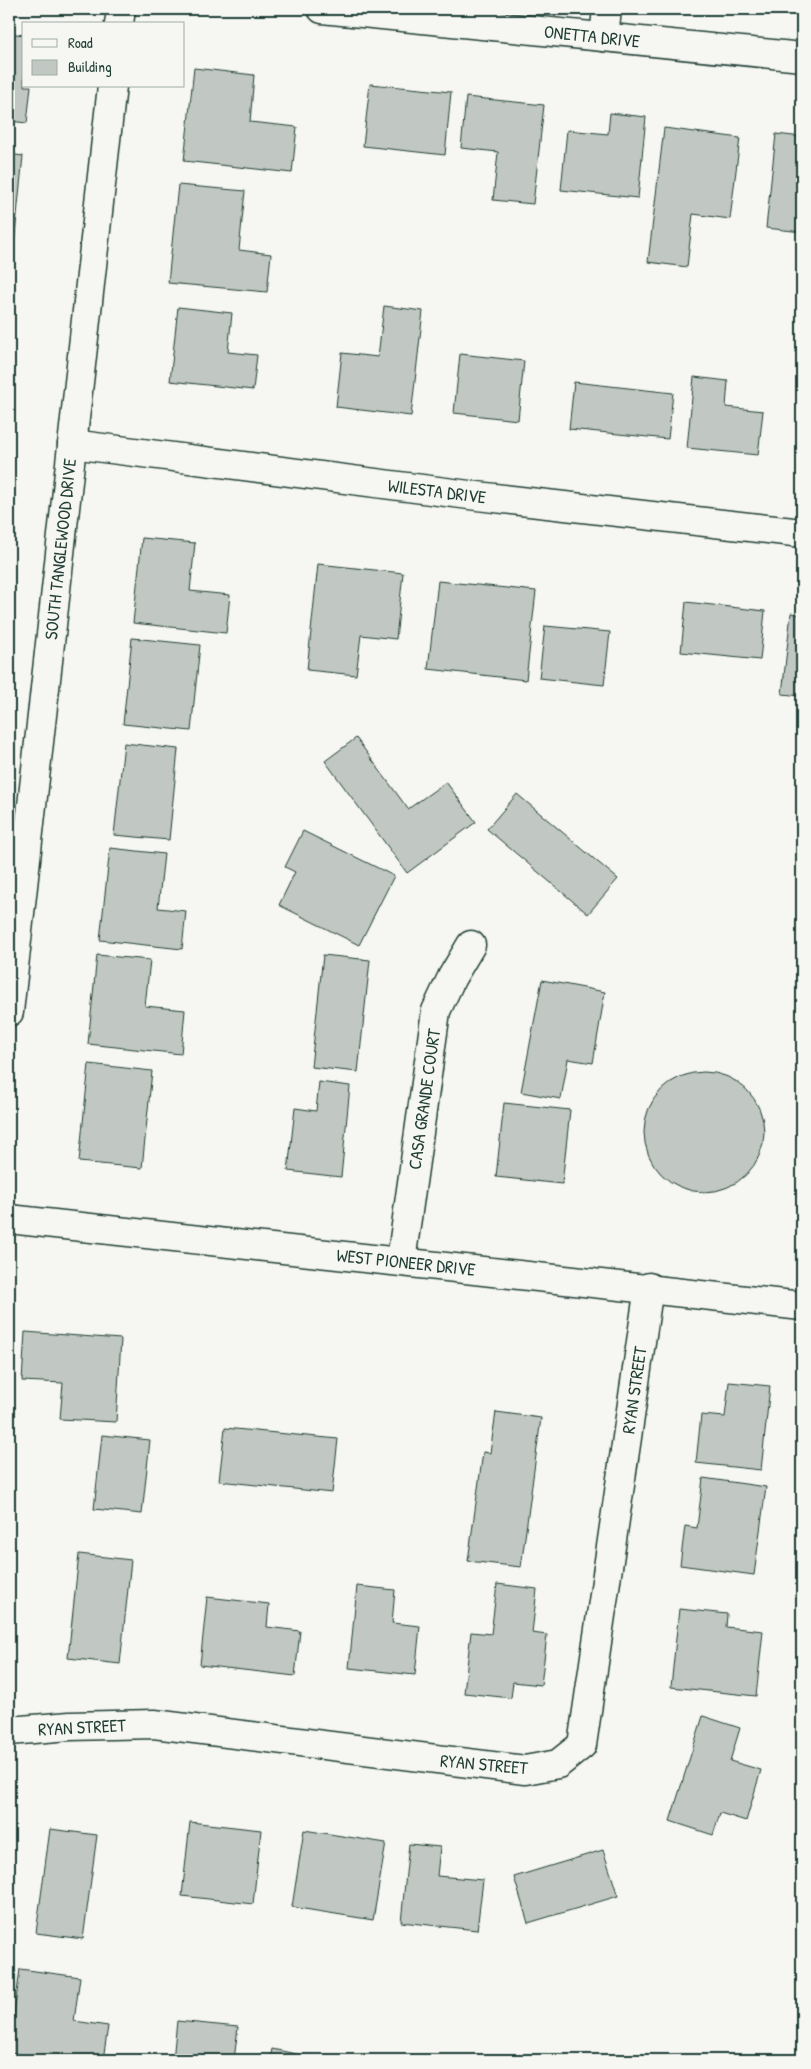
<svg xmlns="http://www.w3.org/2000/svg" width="811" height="2069" font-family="'Patrick Hand',sans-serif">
<rect width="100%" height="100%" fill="#f6f6f2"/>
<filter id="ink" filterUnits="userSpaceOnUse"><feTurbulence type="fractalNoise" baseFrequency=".02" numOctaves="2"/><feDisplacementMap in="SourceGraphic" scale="10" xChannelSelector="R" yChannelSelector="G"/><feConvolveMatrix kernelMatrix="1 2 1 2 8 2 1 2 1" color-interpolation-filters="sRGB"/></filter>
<g filter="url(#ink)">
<g fill="#c1c8c3" stroke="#1f3d34">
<polygon points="9,33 24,35 24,86 31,86 27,123 9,121"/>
<polygon points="194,68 254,75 250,122 297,127 292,173 184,161"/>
<polygon points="370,84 451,92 445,155 363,146"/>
<polygon points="466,97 544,105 533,204 493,200 498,152 461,148"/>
<polygon points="610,113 646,117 638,198 561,190 567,130 608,134"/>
<polygon points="664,128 740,138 730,219 693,214 687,267 648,262"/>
<polygon points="776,134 802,137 802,232 766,228"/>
<polygon points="9,154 23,156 14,245 9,245"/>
<polygon points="178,185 245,191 239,250 271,254 267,292 168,283"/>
<polygon points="384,306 423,311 411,416 336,407 342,353 378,357"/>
<polygon points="178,307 232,313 228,352 257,355 253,390 170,381"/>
<polygon points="460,354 524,361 518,420 454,413"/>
<polygon points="694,377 728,381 726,407 763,411 758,455 687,448"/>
<polygon points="574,382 673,393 668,439 569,429"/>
<polygon points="142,538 195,543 190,591 230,595 226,633 133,623"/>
<polygon points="318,564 403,573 396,639 361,635 356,675 307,670"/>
<polygon points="438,581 536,591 526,680 428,669"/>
<polygon points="686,602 765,611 760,660 681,652"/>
<polygon points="791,613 802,615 802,696 782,694"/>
<polygon points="545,626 610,632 604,685 539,678"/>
<polygon points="132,638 200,645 191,731 123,724"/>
<polygon points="356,738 408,809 446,782 476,822 407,873 325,761"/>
<polygon points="124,743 178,749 169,840 114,835"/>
<polygon points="517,794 618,879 588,914 487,829"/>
<polygon points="303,831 394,876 359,945 279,905 295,872 285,867"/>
<polygon points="110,848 164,854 158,908 186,911 182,949 100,940"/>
<polygon points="97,955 150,960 145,1006 185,1010 181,1054 88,1044"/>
<polygon points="323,955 370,960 358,1072 311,1067"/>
<polygon points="542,980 605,992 593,1063 568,1059 561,1099 521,1092"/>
<polygon points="89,1064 152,1071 142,1168 79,1162"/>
<circle cx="704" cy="1132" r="60"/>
<polygon points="319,1082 350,1086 341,1177 288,1171 295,1108 316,1111"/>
<polygon points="504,1103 570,1110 562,1184 496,1177"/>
<polygon points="25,1332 121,1339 116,1422 60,1419 63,1383 22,1381"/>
<polygon points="729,1382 770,1386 761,1470 696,1463 701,1415 725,1417"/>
<polygon points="496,1412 541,1418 521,1567 468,1561 483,1452 490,1453"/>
<polygon points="225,1428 338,1439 332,1493 219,1481"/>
<polygon points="102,1435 150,1440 142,1514 94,1509"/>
<polygon points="703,1478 766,1487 754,1575 680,1565 685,1526 697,1528"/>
<polygon points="79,1554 131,1560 120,1664 68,1658"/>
<polygon points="497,1584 537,1589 532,1633 547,1635 541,1685 513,1682 511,1698 464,1693 471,1632 491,1634"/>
<polygon points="357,1586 395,1590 392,1623 420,1626 415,1675 349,1668"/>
<polygon points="207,1597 269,1604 267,1627 300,1631 295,1676 200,1665"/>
<polygon points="679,1609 727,1614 726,1627 763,1631 756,1696 671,1687"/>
<polygon points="703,1716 740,1728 730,1761 761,1770 746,1821 720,1813 713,1835 670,1821"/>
<polygon points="190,1822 261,1830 253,1904 182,1896"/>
<polygon points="50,1829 97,1835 83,1939 36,1933"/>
<polygon points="304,1830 386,1843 373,1920 292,1907"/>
<polygon points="409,1844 440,1847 437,1876 483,1880 477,1930 401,1922"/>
<polygon points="603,1850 618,1896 528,1923 514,1877"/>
<polygon points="20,1969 80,1977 74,2021 108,2026 103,2060 64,2060 9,2053"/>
<polygon points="177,2021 238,2027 234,2060 173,2060"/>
<polygon points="272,2049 325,2060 270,2060"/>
</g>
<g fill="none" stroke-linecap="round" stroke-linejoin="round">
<g stroke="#1f3d34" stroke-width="31">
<g id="minor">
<polyline points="322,9 802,57"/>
<polyline points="119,24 121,9"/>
<polyline points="604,37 607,9"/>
<polyline points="72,444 477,496 802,533"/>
<polyline points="9,1012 112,86"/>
<polyline points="401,1261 436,1011 452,977 471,945"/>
<polyline points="9,1731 70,1726 154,1724 525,1770 558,1764 582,1745 649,1287"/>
</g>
</g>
<g stroke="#1f3d34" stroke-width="31">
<polyline id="major" points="9,1219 802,1306"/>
</g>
<use href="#minor" stroke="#f6f6f2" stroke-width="28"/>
<use href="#major" stroke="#f6f6f2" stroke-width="28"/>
</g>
</g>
<g text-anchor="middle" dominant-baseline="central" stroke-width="4.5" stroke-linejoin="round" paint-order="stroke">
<g font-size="18" fill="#1f3d34" stroke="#f6f6f2">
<text transform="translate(592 36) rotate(6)">ONETTA DRIVE</text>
<text transform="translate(437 491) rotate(7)">WILESTA DRIVE</text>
<text transform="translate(60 549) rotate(-84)">SOUTH TANGLEWOOD DRIVE</text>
<text transform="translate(424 1099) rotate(-82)">CASA GRANDE COURT</text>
<text transform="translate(406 1262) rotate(6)">WEST PIONEER DRIVE</text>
<text transform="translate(634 1390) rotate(-82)">RYAN STREET</text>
<text transform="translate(82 1727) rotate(-3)">RYAN STREET</text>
<text transform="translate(484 1764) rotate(5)">RYAN STREET</text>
</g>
</g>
<rect width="811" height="2069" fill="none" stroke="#f6f6f2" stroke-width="30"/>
<rect x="15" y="15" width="781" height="2039" fill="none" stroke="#1f3d34" stroke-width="2" filter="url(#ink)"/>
<rect x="22" y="22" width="162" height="65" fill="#f6f6f2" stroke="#a0aca6"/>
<rect x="32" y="39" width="25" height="8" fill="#f6f6f2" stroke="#a0aca6"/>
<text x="68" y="48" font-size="15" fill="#1f3d34">Road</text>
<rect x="32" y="60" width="25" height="15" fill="#c1c8c3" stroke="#a0aca6"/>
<text x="68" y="72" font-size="15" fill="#1f3d34">Building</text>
</svg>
